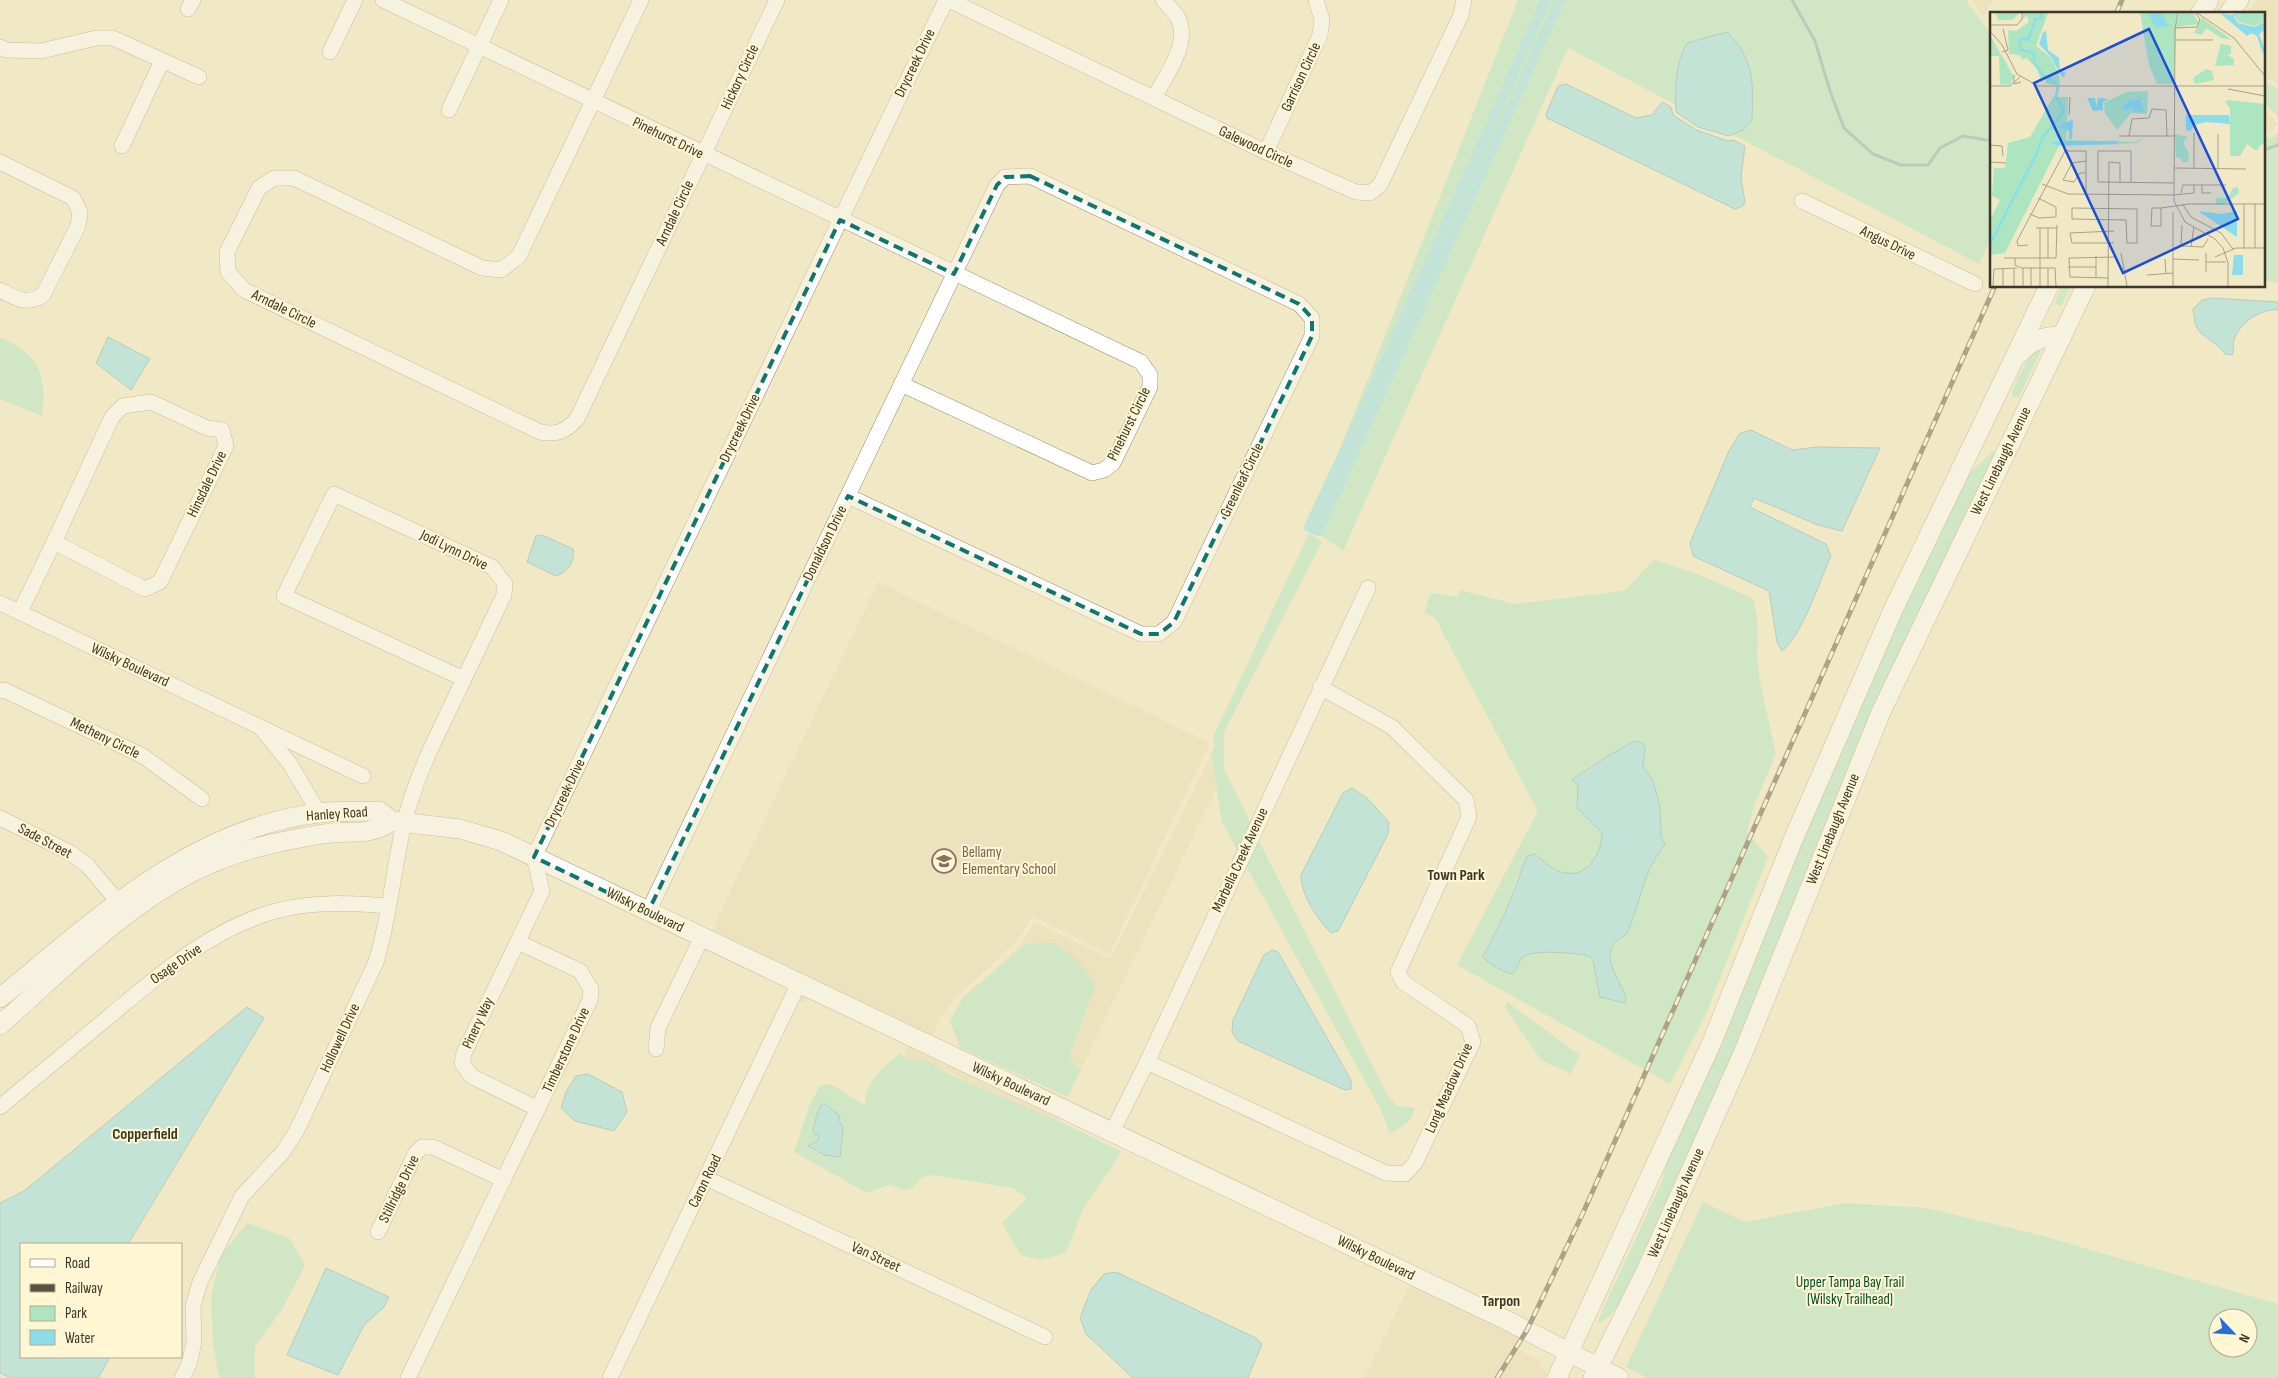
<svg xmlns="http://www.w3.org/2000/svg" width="2278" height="1378" font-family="'Sofia Sans Condensed',sans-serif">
<rect width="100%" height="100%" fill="#f1e8c6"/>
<g fill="#e7dcb2">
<polygon points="1972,0 1993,0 1983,16"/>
<polygon points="2258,0 2278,0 2278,83 2264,77 2264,14 2246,14"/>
<polygon points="2264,108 2278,124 2271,133 2264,131"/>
<polygon points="878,582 1210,743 1109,954 1032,916 1017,942 957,996 941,1017 931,1038 711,932"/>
<polygon points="1211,754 1216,789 1080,1071 1069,1057 1087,1011 1000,966 993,971 1020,945 1035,922 1107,957 1112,957"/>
<polygon points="802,990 1060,1113 1057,1120 987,1091 927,1061 913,1061 904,1056 909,1045 809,1000 796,1004"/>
<polygon points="1412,1281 1524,1334 1516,1348 1539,1360 1547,1375 1545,1378 1364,1378"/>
</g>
<g fill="#ace5c0" fill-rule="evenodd">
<polygon points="1518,0 1966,0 1992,36 1992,237 1979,264 1568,48 1343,551 1309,527"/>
<polygon points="2264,81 2278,88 2278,117 2264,102"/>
<polygon points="2278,133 2278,283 2264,280 2264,135 2272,138"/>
<polygon points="2062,286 2070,286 2062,305 2059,306 2055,301"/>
<path d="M 0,337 C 39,355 47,374 42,416 L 0,399 Z"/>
<polygon points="2039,347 2041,351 2019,397 2013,397 2012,390 2033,348"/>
<polygon points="1993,451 1996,453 1787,927 1664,1216 1619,1306 1605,1320 1597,1323 1662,1181 1668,1155 1845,732 1967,476"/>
<polygon points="1309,533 1322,542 1224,732 1224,769 1251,823 1238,852 1222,822 1211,754 1215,745 1212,739"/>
<path d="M 1654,560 L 1702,576 L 1753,598 L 1758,624 L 1757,657 L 1760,682 L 1776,754 L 1755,803 L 1747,832 L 1768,857 L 1706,1014 L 1670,1084 L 1457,965 L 1538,811 L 1435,618 L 1425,613 L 1428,600 L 1432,593 L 1458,597 L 1460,590 L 1515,604 L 1623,591 C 1636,582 1642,570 1654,560 ZM 1629,743 L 1645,755 L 1643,767 L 1653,781 L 1661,815 L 1661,837 L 1665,844 C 1642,871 1641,904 1626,935 C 1595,949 1617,975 1626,997 L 1595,968 L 1589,956 C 1575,953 1533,949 1521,958 C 1516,962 1512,969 1508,973 L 1483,957 L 1506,911 L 1517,877 L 1535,854 C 1541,859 1547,865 1554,869 C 1582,884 1601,859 1602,833 L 1577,808 L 1578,785 L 1572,780 L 1590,766 L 1607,759 Z"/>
<polygon points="1257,837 1388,1096 1397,1106 1415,1108 1409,1122 1390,1134 1381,1110 1245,864"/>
<polygon points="1054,943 1077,959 1096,984 1069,1057 1080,1071 1068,1097 960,1048 950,1021 963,997 1026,944"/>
<polygon points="1507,1002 1580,1055 1571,1074 1541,1060 1505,1007"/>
<path d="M 899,1054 L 913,1061 L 927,1061 L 953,1076 L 1057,1120 L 1122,1152 L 1083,1209 L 1066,1252 L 1041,1260 L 1021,1255 L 1002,1223 L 1027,1198 L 1013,1188 L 933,1175 L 923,1177 L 912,1188 L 905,1190 L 889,1185 L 867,1193 L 794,1152 L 810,1104 L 820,1086 L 830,1084 L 865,1105 C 864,1083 883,1067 899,1054 ZM 830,1110 L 835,1112 C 846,1134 845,1139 830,1157 L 814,1151 L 810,1144 L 818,1140 L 819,1136 L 813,1133 L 818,1115 Z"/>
<path d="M 1703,1202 L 1745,1222 L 1845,1203 L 1926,1208 L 2039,1235 L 2278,1304 L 2278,1378 L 1648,1378 L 1626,1367 ZM 2218,1318 L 2248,1318 L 2248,1348 L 2218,1348 Z"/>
<polygon points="248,1223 289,1238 305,1265 283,1308 255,1347 255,1378 219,1378 213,1342 211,1298 221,1254"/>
</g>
<g fill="#8cddea" stroke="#74abb0">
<path d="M 1727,32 C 1755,61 1753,81 1752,120 L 1743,130 L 1729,136 L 1698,127 L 1676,112 C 1675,87 1675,66 1687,43 Z"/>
<polygon points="1566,84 1636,118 1652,115 1662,102 1671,107 1673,115 1696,130 1728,141 1733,140 1745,146 1741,178 1745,202 1743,206 1735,209 1547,118 1546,114 1558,86"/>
<path d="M 2213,298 L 2278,302 L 2278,310 C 2261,308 2239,323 2234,340 C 2232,345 2235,349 2232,355 L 2225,354 C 2218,342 2201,338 2196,326 C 2194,321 2194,314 2193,309 L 2202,300 Z"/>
<polygon points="108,337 150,359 131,390 96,363"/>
<path d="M 1751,430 L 1792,450 L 1817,447 L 1880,448 L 1842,531 L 1818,525 L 1754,498 L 1750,507 L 1826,544 L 1831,556 C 1820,580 1802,636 1782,651 L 1777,642 L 1769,591 L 1693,556 L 1690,543 L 1729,451 L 1739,434 Z"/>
<path d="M 542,535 L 573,549 C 576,561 567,573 556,576 L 527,562 L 536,536 Z"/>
<path d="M 1635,741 L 1642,743 L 1645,747 L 1643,767 L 1653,781 L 1660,806 L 1661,836 L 1665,845 C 1642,871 1641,904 1626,935 C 1595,949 1617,975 1626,997 L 1625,1003 L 1600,997 L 1593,961 L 1589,956 C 1577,953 1532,949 1523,957 C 1519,960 1517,969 1513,974 C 1505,973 1489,964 1483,957 L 1506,911 L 1527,856 L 1535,854 C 1541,859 1547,865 1554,869 C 1582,884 1601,859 1602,833 L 1577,808 L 1578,785 L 1572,780 C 1575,776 1629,743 1635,741 Z"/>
<path d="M 1352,788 L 1367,798 L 1389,822 L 1388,834 L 1338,931 L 1331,933 C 1317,919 1301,895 1301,875 L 1343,793 Z"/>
<polygon points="1272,950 1278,952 1351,1080 1351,1089 1345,1090 1238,1041 1232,1032 1233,1020 1264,955"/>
<polygon points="247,1007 264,1018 128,1244 21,1244 21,1357 110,1357 98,1378 11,1378 0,1373 0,1203 24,1191"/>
<polygon points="588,1074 622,1092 627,1112 614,1131 575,1121 561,1108 566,1092 576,1076"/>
<path d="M 822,1104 L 825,1104 L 840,1116 L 839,1120 L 843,1128 L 840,1157 L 824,1155 L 808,1146 L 818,1140 L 819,1136 L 813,1133 C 813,1127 818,1109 822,1104 Z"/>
<polygon points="326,1268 389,1297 384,1307 364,1325 338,1375 287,1355"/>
<polygon points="1116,1272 1256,1338 1262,1344 1248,1378 1133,1378 1086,1334 1080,1318 1091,1290 1104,1274"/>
</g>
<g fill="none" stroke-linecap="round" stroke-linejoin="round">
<g stroke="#74abb0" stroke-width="3">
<polyline points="1792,0 1815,41 1830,91 1844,128 1873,154 1901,165 1928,165 1940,148 1963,136 1992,141"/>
<polyline points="2264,150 2278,145"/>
</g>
<polyline stroke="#8cddea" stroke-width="10" points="1546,0 1365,407 1309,527 1318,531 1560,0"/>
<g stroke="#978e6e" stroke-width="16">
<g id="minor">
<polyline points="383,0 1141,362 1150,375 1150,387 1113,463 1104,470 1092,473 901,384"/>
<path d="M 641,0 L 519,256 L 501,270 L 482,268 L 294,178 L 274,178 L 259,188 L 227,252 L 228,272 L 244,290 L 540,432 C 557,435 565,432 577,419 L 777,0"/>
<polyline points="949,0 1266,152 1356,192 1370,193 1380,185 1461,15 1464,0"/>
<polyline points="188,9 193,0"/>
<polyline points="0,47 6,50 41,51 96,38 113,38 199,77"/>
<polyline points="330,52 355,0"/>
<path d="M 1154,98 C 1165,77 1191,43 1178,18 C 1175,12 1168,6 1163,0"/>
<polyline points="449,110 501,0"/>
<polyline points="122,146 162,61"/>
<polyline points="1266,152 1320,35 1322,20 1316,0"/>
<path d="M 0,162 L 73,198 L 80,212 L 78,226 L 43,295 C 25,306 17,298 0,290"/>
<polyline points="1802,201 1975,284"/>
<polygon points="151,402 207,428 222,430 226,446 160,582 145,589 54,542 112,417 123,406"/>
<polygon points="334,494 492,567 505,584 504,595 464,679 284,596"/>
<polyline points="0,603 363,776"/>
<polyline points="20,612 54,542"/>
<polyline points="0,691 4,690 143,756 202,799"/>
<polyline points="262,729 290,764 319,813"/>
<polyline points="0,818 71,853 88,866 125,910"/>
<polyline points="648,912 997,185 1005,177 1030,176 1299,304 1312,318 1312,336 1174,622 1159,634 1141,634 848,496"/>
<polyline points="656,1049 658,1028 702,937"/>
<polyline points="1147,1062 1386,1173 1405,1174 1415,1163 1473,1042 1468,1026 1403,982 1398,972 1469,817 1466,800 1392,727 1320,687"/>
<path d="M 0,1107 C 37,1076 74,1046 111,1015 C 160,974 212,928 276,911 C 313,901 350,903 388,906"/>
<polyline points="538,1109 471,1076 462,1063 464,1053 542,891 534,857 946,0"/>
<polyline points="1112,1132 1147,1062 1368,588"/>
<polyline points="706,1178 1045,1337"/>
<polyline points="378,1232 415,1154 422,1147 433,1147 504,1180"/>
<path d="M 182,1378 L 189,1364 L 194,1342 L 193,1306 L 200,1282 L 242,1196 L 283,1152 L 296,1132 L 376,962 C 390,917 393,870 404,824 C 416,773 442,726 464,679"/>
<polyline points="408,1378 590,1000 591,989 580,971 518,942"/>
<polyline points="610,1378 799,983"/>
</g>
</g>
<g stroke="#978e6e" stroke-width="20">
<g id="major">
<polyline points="2200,14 2209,0"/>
<polyline points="2228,14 2239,0"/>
<path d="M 2020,353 C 2032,340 2045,335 2062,337"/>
<polyline points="392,821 460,829 501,841 1504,1319 1619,1378"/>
<path d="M 0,998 C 95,920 191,828 319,813 C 338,810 359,812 379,811 L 392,821"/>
<path d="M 0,1025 C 66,967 135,894 217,861 C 251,847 287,840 323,834 C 350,829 367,838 392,821"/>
<polyline points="1557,1378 1712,1042 1793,840 1893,610 2049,286"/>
<polyline points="1593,1378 1645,1273 1744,1051 1881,712 2086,286"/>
</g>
</g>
<use href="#minor" stroke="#fff" stroke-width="15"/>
<use href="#major" stroke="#fff" stroke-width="19"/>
<g stroke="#575242" stroke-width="5">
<g id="rail">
<polyline points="2116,14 2122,0"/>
<polyline points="1497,1378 1527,1330 1583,1213 1995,286"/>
</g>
</g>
<use href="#rail" stroke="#fff6d3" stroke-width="3" stroke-dasharray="9" stroke-linecap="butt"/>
</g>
<path d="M0 0H2278V1378H0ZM 1030,176 L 1299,304 L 1312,318 L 1312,336 L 1174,622 L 1159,634 L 1141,634 L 848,496 L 648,912 L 534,857 L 840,220 L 954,274 L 997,185 L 1005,177 Z" fill="#f1e8c6" fill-opacity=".55" fill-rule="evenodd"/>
<path fill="none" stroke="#0f766e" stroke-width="4" stroke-dasharray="10 6" stroke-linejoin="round" d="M 1030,176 L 1299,304 L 1312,318 L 1312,336 L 1174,622 L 1159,634 L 1141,634 L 848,496 L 648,912 L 534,857 L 840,220 L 954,274 L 997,185 L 1005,177 Z"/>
<defs>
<g id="school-ring" transform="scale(1.25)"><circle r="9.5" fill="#fff6d3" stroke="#8d6e63" stroke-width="1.5"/><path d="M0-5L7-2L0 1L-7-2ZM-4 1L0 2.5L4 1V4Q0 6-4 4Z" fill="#8d6e63"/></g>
</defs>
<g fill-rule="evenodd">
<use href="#school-ring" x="944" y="861"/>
</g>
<g text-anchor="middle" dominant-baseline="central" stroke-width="4" stroke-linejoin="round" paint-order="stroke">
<g font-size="15" fill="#3b372a" stroke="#fff6d3">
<text transform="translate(915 63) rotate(-64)">Drycreek Drive</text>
<text transform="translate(740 77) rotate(-65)">Hickory Circle</text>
<text transform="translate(1301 77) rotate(-65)">Garrison Circle</text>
<text transform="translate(668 138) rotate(26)">Pinehurst Drive</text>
<text transform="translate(1256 147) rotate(25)">Galewood Circle</text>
<text transform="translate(675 213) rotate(-65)">Arndale Circle</text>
<text transform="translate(1888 243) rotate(26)">Angus Drive</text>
<text transform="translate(284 309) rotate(26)">Arndale Circle</text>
<text transform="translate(1129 424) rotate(-64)">Pinehurst Circle</text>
<text transform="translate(740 428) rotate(-64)">Drycreek Drive</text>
<text transform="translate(2001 461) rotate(-64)">West Linebaugh Avenue</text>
<text transform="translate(1242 480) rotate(-64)">Greenleaf Circle</text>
<text transform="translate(207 484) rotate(-64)">Hinsdale Drive</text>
<text transform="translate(825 543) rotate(-64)">Donaldson Drive</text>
<text transform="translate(454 550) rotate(26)">Jodi Lynn Drive</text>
<text transform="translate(130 665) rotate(25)">Wilsky Boulevard</text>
<text transform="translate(105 738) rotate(26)">Metheny Circle</text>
<text transform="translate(565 793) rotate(-64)">Drycreek Drive</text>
<text transform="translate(337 814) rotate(-4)">Hanley Road</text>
<text transform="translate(1833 829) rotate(-68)">West Linebaugh Avenue</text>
<text transform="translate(45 841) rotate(28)">Sade Street</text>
<text transform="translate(1240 860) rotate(-65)">Marbella Creek Avenue</text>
<text transform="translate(645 910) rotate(26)">Wilsky Boulevard</text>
<text transform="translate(176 964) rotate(-35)">Osage Drive</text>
<text transform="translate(478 1023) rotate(-65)">Pinery Way</text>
<text transform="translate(340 1038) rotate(-65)">Hollowell Drive</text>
<text transform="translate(566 1050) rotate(-65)">Timberstone Drive</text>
<text transform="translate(1011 1084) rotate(25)">Wilsky Boulevard</text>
<text transform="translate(1449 1088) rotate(-66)">Long Meadow Drive</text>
<text transform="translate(705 1181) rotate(-64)">Caron Road</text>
<text transform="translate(399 1189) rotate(-64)">Stillridge Drive</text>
<text transform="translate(1676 1203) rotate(-66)">West Linebaugh Avenue</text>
<text transform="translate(876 1257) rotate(25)">Van Street</text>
<text transform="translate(1376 1258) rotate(26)">Wilsky Boulevard</text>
</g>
<g font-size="15" fill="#785e54" stroke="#fff6d3" text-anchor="start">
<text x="962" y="852">Bellamy<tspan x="962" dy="17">Elementary School</tspan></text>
</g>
<g font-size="15" fill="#024e2c" stroke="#fff6d3">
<text x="1850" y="1282">Upper Tampa Bay Trail<tspan x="1850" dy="17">(Wilsky Trailhead)</tspan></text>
</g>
<g font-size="16" font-weight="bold" fill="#3b372a" stroke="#fff6d3">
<text x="1456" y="875">Town Park</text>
<text x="145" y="1134">Copperfield</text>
<text x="1501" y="1301">Tarpon</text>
</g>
</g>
<g transform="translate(1990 12)">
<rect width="275" height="275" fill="#f1e8c6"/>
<path d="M 6,1 L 29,1 L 23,8 L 8,8 ZM 33,1 L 58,1 L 46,34 L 59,44 L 68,59 L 70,73 L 56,72 L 55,65 L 51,69 L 47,57 L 37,46 L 32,48 L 30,43 L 19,42 L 18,18 L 26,19 L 39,10 L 37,4 L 33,7 ZM 150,1 L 187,1 L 184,72 L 167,72 L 159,53 ZM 189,1 L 203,1 L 209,12 L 187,15 ZM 251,1 L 275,1 L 275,9 L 264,14 L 249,10 L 245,5 ZM 212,6 L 242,28 L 231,26 L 216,16 L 212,23 L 204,21 ZM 0,23 L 24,65 L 20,73 L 10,72 L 9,44 L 0,44 ZM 231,32 L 241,34 L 241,42 L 237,43 L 244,47 L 244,53 L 225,54 ZM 216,57 L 222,59 L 224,68 L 205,72 L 203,66 ZM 158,79 L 157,102 L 141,101 L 127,118 L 115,101 L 114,91 L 136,80 ZM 154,88 L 151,91 L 155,100 L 145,100 L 142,94 L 136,99 L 131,95 L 138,89 ZM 63,85 L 78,85 L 76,128 L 146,130 L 156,124 L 147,131 L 69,134 L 15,241 L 0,243 L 0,208 L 10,188 L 2,184 L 4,156 L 15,156 L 18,131 L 40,125 ZM 239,88 L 275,92 L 275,132 L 270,133 L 267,139 L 257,132 L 250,144 L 240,144 L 240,96 L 235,90 ZM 185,122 L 198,125 L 193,130 L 199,142 L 198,150 L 192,150 L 191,146 L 186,145 ZM 243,176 L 248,175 L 249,181 L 233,193 L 225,193 L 227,186 L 238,186 Z" fill="#ace5c0" fill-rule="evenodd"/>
<path d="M 158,1 L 172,1 L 178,14 L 166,16 ZM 230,1 L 240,3 L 250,1 L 244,5 L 248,11 L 264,15 L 275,10 L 275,18 L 269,22 L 275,38 L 273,42 L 267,24 L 261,21 L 257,24 ZM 56,19 L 58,38 L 69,46 L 70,59 L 76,61 L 73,66 L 60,44 L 49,32 L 53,20 ZM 97,86 L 105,86 L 107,95 L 108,86 L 118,87 L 113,90 L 113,98 L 103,99 ZM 153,86 L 151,91 L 155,100 L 145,100 L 142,94 L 137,99 L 131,95 L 138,89 ZM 239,103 L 240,112 L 216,110 L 204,113 L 201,119 L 196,118 L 196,103 ZM 83,107 L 82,127 L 79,127 L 79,119 L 68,115 ZM 208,199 L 232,202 L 247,199 L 247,225 ZM 244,243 L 253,243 L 253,263 L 242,263 Z" fill="#8cddea"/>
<path fill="none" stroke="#8cddea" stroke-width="2.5" d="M 51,1 L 51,6 L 46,7 L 38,28 L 30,27 L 29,30 L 31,38 L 44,41 L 44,50 L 52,62 L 67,72M 62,131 L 126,130 L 126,131 L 63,132M 47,141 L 53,125 L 72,102 L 73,96 L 66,85 L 68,75M 0,232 L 47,141"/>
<path fill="none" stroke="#a8a188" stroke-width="1" d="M 188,1 L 185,17 L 184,189 L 195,210 L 225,227 L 233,236 L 238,251 L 238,274M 207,1 L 244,26 L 275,64M 0,13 L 27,13 L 32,7 L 32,1M 185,16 L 207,15 L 210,7 L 205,1M 0,19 L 12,33 L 27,62 L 48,74 L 275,74M 185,28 L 223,28M 12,40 L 18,38 L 13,17M 24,63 L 24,72 L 31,70M 0,74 L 20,74 L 30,65M 238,77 L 275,84M 79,103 L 80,85M 129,124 L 184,124M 139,124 L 142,107 L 159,106 L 162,97 L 176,98 L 177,124M 0,133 L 12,134 L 13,144M 0,150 L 16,151M 184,156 L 256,157M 204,156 L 204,121M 228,156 L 228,122M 96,161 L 90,161 L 84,170 L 73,168 L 82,151 L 96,149M 141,171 L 141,139 L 108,139 L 108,170 L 109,170 L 184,171M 52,172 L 78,182 L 184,183 L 204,181 L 204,173M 212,173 L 212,181 L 221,181M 191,181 L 193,173 L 236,173M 193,193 L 201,205 L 231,221 L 243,237M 82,196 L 147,197 L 147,231 L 137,231 L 136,208 L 82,207 ZM 162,196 L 171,196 L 171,214 L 161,214 ZM 171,196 L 199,192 L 275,192M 40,202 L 49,206 L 66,205 L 66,195 L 48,186M 192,213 L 191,234 L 213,235 L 218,227M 46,216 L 67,216M 50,216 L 50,274M 124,231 L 82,231 L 80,221 L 124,219M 38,233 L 28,234 L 27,229 L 75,139 L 96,139 L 96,182M 201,235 L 204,215M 254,236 L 254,192M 265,236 L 265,192M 131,241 L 137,274M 225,245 L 246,236 L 275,236M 14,246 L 66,246 L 67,213M 25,246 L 25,253 L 31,256 L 65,256 L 66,274M 58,246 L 58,216M 175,247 L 176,262M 183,247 L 209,248M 216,250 L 236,250M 78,255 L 106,255M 13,256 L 13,274M 33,256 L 33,274M 41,256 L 41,274M 216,260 L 216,241M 157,263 L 183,261M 106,266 L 106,244M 118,266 L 80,265 L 79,246 L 126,245M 3,274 L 4,257 L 27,256M 24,274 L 24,256M 58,274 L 58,256M 118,274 L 119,150 L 130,151 L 130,171M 183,274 L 183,200"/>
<path fill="#1d4ed8" fill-opacity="0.15" stroke="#1d4ed8" stroke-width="2.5" d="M 159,17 L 248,207 L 133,261 L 44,71 Z"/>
<rect width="275" height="275" fill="none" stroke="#3b372a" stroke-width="2.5"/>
</g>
<rect x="20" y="1243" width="162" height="115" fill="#fff6d3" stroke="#b1aa8f"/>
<rect x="30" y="1259" width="25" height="8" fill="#ffffff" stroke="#b1aa8f"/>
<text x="65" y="1268" font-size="15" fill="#3b372a">Road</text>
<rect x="30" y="1284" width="25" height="8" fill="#575242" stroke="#b1aa8f"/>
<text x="65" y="1293" font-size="15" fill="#3b372a">Railway</text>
<rect x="30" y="1306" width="25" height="15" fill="#ace5c0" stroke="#b1aa8f"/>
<text x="65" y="1318" font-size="15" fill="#3b372a">Park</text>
<rect x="30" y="1330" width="25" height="15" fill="#8cddea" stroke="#b1aa8f"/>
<text x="65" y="1343" font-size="15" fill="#3b372a">Water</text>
<g transform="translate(2233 1333) rotate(115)"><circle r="24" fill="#fff6d3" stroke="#b1aa8f"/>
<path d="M0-4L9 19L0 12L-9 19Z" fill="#2a6dd9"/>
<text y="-8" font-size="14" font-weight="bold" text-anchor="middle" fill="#3b372a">N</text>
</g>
</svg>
